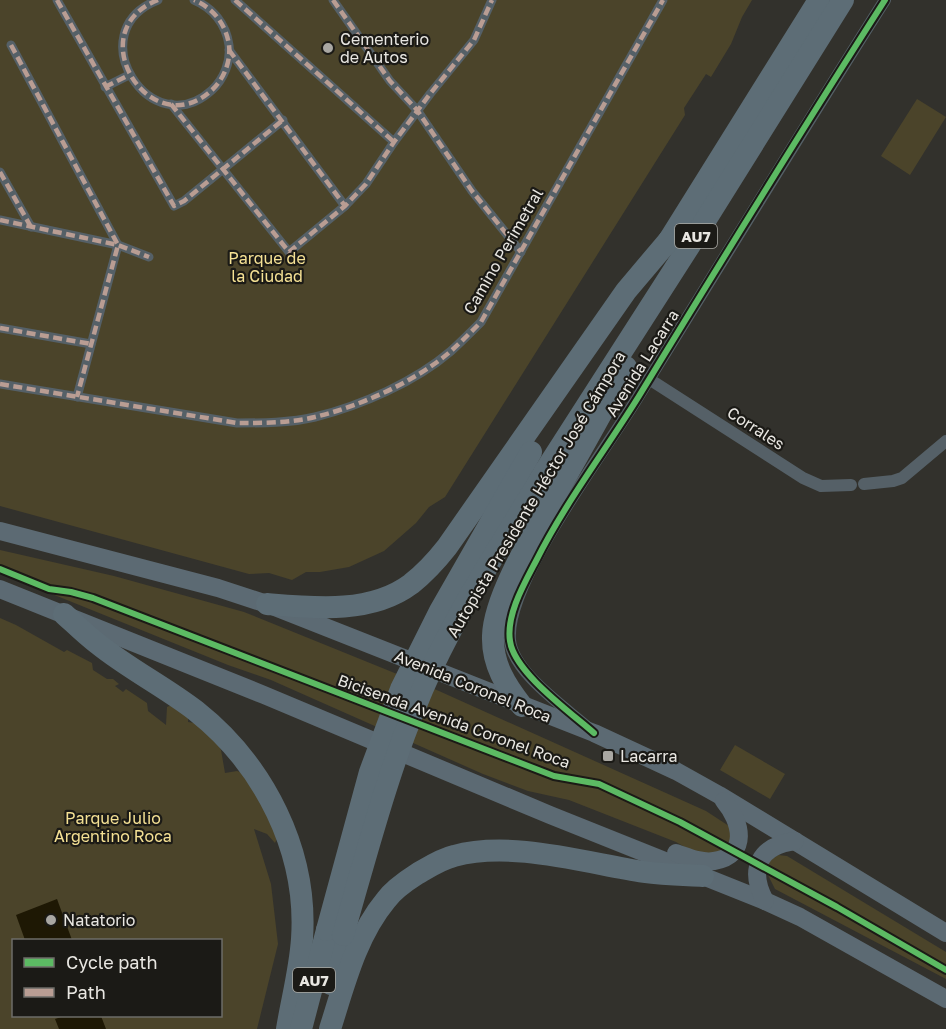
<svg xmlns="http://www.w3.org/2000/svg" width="946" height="1029" font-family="'Golos Text',sans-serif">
<rect width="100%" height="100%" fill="#32312c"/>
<g fill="#4b442a" fill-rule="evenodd">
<polygon points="0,0 752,0 742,17 731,44 711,77 706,74 684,108 685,115 445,497 429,507 416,523 384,551 349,567 320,572 306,572 292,580 269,573 249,574 0,506"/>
<polygon points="917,99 946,117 910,175 881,156"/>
<polygon points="0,550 114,576 244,612 439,691 706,811 732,828 733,847 707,860 676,842 569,800 528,791 483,774 271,680 228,665 0,573"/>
<path d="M 0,618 L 16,625 L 64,652 L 67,650 L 92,663 L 93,670 L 107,679 L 113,679 L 119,684 L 115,686 L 123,692 L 126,689 L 147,703 L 148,711 L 166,725 L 167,707 L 176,703 L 188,711 L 188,722 L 207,725 L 221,750 L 225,773 L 237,771 L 249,775 L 280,832 L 275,843 L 267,834 L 254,829 L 271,884 L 278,944 L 257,1029 L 0,1029 ZM 14,940 L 220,940 L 220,1016 L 14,1016 Z"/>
<polygon points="735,745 785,774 770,799 720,770"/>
<polygon points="778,855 787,856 946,952 946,979 775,889 768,875 768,862"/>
</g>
<g fill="#1e1804">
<polygon points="57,899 72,940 25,940 16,915"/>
<polygon points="64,1016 101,1016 106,1029 59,1029 55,1019"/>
</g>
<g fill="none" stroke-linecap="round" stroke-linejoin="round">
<g stroke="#556067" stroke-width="9">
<polyline points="57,0 174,206 184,201 283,120"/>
<path d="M 158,0 C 78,31 151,146 212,90 C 224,79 231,61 229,45 C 226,24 213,8 194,0"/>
<polyline points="235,0 394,142"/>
<polyline points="333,0 390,81 417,110 472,191 521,252"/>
<polyline points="11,45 118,245 77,397"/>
<polyline points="229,50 345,206"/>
<polyline points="105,87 129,75"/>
<polyline points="171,104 289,252 345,206 366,184 394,142 430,94 474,40 492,0"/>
<polyline points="0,172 31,227"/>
<polyline points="0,220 118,245 149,257"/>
<polyline points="0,328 91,344"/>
<path d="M 0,384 L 237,423 C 262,423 290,423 315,417 C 360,406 415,382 451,351 C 461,342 471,332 481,322 L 663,0"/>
</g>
<g stroke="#556067" stroke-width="12">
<polyline points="649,379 803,478 821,486 851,485"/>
<polyline points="864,484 893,481 902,478 946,441"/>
<path d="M 586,726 C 563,706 512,671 510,640 C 505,582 606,450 638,397 C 720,265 801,132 885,0"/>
</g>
<g stroke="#5c6a73" stroke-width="18">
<polyline points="0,531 218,588 267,604 594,733 676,771 719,795 946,933"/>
<polyline points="0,589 264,695 550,815 765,901 800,917 946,999"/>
<path d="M 676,853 C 688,857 701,863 714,861 C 750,855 741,821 724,801"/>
<path d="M 765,901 C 748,869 759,846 795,841"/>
</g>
<g stroke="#5d6d76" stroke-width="22">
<polyline points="666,245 819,0"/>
<polyline points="545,471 688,248 843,0"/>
<path d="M 267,604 C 314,608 371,614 411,584 C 425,573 436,561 447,547 L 626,291 L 675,233"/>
<path d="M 64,614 C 75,624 86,635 98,644 C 129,669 165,687 196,711 C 264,765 308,851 302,939 C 300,969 292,999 287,1029"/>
<path d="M 522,706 C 506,686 492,664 493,636 C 494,597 533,534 553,499 C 578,455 603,412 626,367"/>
<polyline points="331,984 343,935"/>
<polyline points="301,1029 327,930"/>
<path d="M 330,1029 C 344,985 356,936 386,900 C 394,889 406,881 417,874 C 429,867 441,859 454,856 C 511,840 586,863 644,872 C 664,875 684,875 703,876"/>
</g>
<g stroke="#5d6d76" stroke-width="22">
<polyline points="327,930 370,772 401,689 440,611 531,452"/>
<path d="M 343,935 C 369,845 392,754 432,668 C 464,600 507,536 545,471"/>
</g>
<g stroke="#b99d93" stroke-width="4.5" stroke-dasharray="9 4.5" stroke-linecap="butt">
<polyline points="57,0 174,206 184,201 283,120"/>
<path d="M 158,0 C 78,31 151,146 212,90 C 224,79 231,61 229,45 C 226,24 213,8 194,0"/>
<polyline points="235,0 394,142"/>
<polyline points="333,0 390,81 417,110 472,191 521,252"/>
<polyline points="11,45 118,245 77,397"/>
<polyline points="229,50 345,206"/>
<polyline points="105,87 129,75"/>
<polyline points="171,104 289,252 345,206 366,184 394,142 430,94 474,40 492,0"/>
<polyline points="0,172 31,227"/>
<polyline points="0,220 118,245 149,257"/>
<polyline points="0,328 91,344"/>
<path d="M 0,384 L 237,423 C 262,423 290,423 315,417 C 360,406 415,382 451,351 C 461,342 471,332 481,322 L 663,0"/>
</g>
<g stroke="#1b1a16" stroke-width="10">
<g id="cycleway">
<polyline points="0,569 49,589 71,592 93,598 554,776 599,784 680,822 837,907 946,970"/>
<path d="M 594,733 C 570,712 514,672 510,641 C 506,615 524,584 536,561 C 565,503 605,451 639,396 C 720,263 801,131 885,0"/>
</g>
</g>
<use href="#cycleway" stroke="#5cba63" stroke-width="6"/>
</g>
<g fill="#a9a7a2" stroke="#1b1a16" stroke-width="2">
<circle cx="328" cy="48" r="6"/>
<rect x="602" y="750" width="12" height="12" rx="3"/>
<circle cx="51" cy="920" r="6"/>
</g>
<g text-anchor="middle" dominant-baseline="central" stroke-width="4.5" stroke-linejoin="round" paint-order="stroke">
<g fill="#1b1a16" stroke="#abaaa5" stroke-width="1.5">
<rect x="675" y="224" width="42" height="24" rx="4.5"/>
<rect x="293" y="968" width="42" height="24" rx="4.5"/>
</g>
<g font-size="15" font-weight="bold" fill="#e9e7e2">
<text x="696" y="236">AU7</text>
<text x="314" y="980">AU7</text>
</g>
<g font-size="16" fill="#e9e7e2" stroke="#1b1a16" text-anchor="start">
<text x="340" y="39">Cementerio<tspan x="340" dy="18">de Autos</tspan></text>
<text x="620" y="756">Lacarra</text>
<text x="63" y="920">Natatorio</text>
</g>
<g font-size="16" fill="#e9e7e2" stroke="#1b1a16">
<text transform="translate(503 251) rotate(-60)">Camino Perimetral</text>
<text transform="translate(642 363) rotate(-58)">Avenida Lacarra</text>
<text transform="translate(756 428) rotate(33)">Corrales</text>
<text transform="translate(536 494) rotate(-59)">Autopista Presidente Héctor José Cámpora</text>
<text transform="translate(473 686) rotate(22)">Avenida Coronel Roca</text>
<text transform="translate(454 721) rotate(20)">Bicisenda Avenida Coronel Roca</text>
</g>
<g font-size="16" fill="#f5e194" stroke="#1b1a16">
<text x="267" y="258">Parque de<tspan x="267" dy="18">la Ciudad</tspan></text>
<text x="113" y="818">Parque Julio<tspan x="113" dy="18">Argentino Roca</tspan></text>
</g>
</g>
<rect x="12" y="939" width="210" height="78" fill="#1b1a16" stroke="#6d6c68" stroke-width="1.5"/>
<rect x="24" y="958" width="30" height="9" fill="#5cba63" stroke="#6d6c68" stroke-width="1.5"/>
<text x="66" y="969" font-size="18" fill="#e9e7e2">Cycle path</text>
<rect x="24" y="988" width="30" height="9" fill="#b99d93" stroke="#6d6c68" stroke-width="1.5"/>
<text x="66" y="999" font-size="18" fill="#e9e7e2">Path</text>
</svg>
